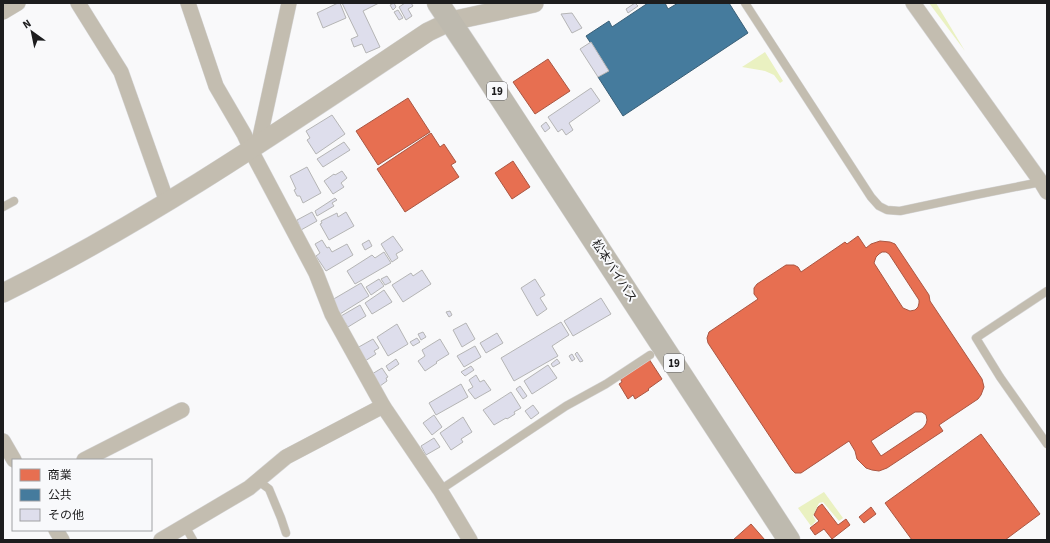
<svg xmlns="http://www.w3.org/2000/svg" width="1050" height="543" font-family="'Source Sans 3','Noto Sans JP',sans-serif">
<rect width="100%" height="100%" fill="#f9f9fa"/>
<g fill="#eaf1c1">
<polygon points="929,3 936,3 965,51"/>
<polygon points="765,52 783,81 780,83 774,75 765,71 742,67"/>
<polygon points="824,492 843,518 839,521 823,502 819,503 813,516 816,521 811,526 798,508"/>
</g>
<g fill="#e76f51" stroke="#aa5642" fill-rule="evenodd">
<polygon points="548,59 570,91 535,114 513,82"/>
<polygon points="408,98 430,132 378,165 356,131"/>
<polygon points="431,133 440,147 444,144 456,162 451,165 459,177 405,212 377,169"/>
<polygon points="513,161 530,187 512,199 495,173"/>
<path d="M 858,236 L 866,248 L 871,244 L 880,241 L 890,242 L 895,244 L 929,295 L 930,301 L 982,379 L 984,387 L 981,395 L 978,399 L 939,425 L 943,431 L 887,468 L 879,471 L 872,470 L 866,468 L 857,459 L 855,451 L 849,441 L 801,473 L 795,473 L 792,470 L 708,343 L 707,338 L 709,332 L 758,299 L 754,294 L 754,288 L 757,284 L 786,265 L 794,265 L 798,267 L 801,272 L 845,242 L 847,244 ZM 882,252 L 886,252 L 889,254 L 919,300 L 919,303 L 918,307 L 915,310 L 910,311 L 903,308 L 874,263 L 876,257 L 879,254 ZM 915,412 L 922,412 L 926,415 L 927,420 L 926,424 L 923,428 L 881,456 L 871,441 Z"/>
<polygon points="649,359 662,379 648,389 649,390 635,399 633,395 628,399 619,384 622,382 620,378"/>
<polygon points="981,434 1040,514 1005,540 912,540 885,503"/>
<polygon points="822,504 838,525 846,519 850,525 832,539 824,529 815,535 810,528 819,521 814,515 818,507"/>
<polygon points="871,507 876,514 864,523 859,517"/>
<polygon points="751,524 765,540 733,540"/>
</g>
<polygon fill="#457b9d" stroke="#395f77" points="648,3 665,3 668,9 678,3 729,3 748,33 623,116 598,77 609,71 586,36 609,21 612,27"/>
<g fill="#dedeec" stroke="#b5b5b5">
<polygon points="338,3 340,3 346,18 323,28 317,13"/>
<polygon points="342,3 379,3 363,11 380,47 366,53 362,44 354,47 351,39 358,36"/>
<polygon points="394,3 396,7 393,10 390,5"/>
<polygon points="405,3 411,3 413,6 408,9 412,16 406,20 399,7"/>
<polygon points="635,3 638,6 628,13 626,9"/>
<polygon points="398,10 403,18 399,20 394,12"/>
<polygon points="572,13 582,28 572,33 561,14"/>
<polygon points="591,42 609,71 598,77 580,49"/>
<polygon points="591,88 600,101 569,123 573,130 566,135 562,129 558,132 548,117"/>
<polygon points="332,115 345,134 316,154 307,140 310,138 306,131"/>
<polygon points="546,122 550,128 545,132 541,126"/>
<polygon points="344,142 350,150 323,167 317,159"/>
<polygon points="307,167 321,193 303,203 300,196 297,196 294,190 296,189 290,176"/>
<polygon points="342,171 347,178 341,183 344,187 333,194 324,181 334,174 335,175"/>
<polygon points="335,198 337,200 332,203 334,206 317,216 315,211"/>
<polygon points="312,212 317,221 301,230 297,220"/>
<polygon points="346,212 354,226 329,240 320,224 322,223 321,221 337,213 338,217"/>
<polygon points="393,236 403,250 396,254 398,258 392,262 381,244"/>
<polygon points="322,240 327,248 329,247 332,252 347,244 353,255 326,271 316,256 320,253 315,244"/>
<polygon points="369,240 372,246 365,250 362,244"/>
<polygon points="384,252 391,263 355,284 347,271 372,255 375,258"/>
<polygon points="422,270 431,284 403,302 392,285 411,273 413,276"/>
<polygon points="387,276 391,282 385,285 381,279"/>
<polygon points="379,279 384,286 371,295 366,287"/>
<polygon points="535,279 545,295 540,298 547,309 537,316 521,288"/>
<polygon points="361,283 369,296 340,314 332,300"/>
<polygon points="384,290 392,302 372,314 365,303"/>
<polygon points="601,298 611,314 573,336 564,321"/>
<polygon points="360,305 366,316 348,327 341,316"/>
<polygon points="450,311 452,315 449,317 446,312"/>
<polygon points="561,322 569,335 552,346 558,356 514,381 501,358"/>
<polygon points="466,323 475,339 462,347 453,330"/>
<polygon points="397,324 408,344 388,356 377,337"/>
<polygon points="423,332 426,337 421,340 418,334"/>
<polygon points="497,333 503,343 486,353 480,343"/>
<polygon points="417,338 420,342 413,346 410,342"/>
<polygon points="373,339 379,348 374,351 376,354 365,361 357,348"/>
<polygon points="440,339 449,354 436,362 437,363 425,371 418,361 425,356 422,350"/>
<polygon points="475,346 481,357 464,367 457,356"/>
<polygon points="577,352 583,361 580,362 575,354"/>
<polygon points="572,354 575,359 572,361 569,356"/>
<polygon points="396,359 399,364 389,371 386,366"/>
<polygon points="557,359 560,363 553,367 551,364"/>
<polygon points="548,365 557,378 532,394 524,381"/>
<polygon points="471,366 474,370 465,376 461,372"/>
<polygon points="382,368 388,377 386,378 387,381 380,386 372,374"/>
<polygon points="476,375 480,382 484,380 491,390 475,399 468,390 473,387 469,380"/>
<polygon points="461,384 468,397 436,415 429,403"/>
<polygon points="520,386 527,396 523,399 516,389"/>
<polygon points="511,392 521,408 514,412 515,414 507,419 506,418 494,425 483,410"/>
<polygon points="533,405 539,413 531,419 525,411"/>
<polygon points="434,415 442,427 432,435 423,423"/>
<polygon points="463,417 472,432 461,439 463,442 451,450 440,433"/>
<polygon points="434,438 440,447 426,455 421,446"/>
</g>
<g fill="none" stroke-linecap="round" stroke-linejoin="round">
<g stroke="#d6d6d7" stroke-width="9">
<g id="service">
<polyline points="745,3 871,197 879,206 887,210 900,211 975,195 1041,182"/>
<polyline points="3,207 14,201"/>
<polyline points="1047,291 976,338 1000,377 1047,444"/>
<polyline points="257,480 269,489 281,518 286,533"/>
<polyline points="440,490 566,406 606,384 650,355"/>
<polyline points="185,526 193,540"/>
</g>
</g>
<g stroke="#d6d6d7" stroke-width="16">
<g id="minor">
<polyline points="78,3 121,72 167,202"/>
<polyline points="188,3 216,86 244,134 255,158 316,273 332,314 383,406 440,490 470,540"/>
<polyline points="913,3 1041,182 1047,192"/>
<polyline points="3,12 18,3"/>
<polyline points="258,146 289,3"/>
<polyline points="3,441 14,460"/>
<polyline points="84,460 182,410"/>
<polyline points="56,530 62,540"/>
<polyline points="161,540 249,488 286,457 383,406"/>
</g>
</g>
<g stroke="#d6d6d7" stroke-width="20">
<path id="tertiary" d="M 3,293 C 152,219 290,124 428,32 L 451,21 L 534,3"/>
</g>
<g stroke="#d6d6d7" stroke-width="23">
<polyline id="trunk" points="438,3 470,51 789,540"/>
</g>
<use href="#service" stroke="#c3bdb0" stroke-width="8"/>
<use href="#minor" stroke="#c3bdb0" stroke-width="15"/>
<use href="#tertiary" stroke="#c3bdb0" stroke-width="19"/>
<use href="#trunk" stroke="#bebaaf" stroke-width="22"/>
</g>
<g text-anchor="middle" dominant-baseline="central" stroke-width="4" stroke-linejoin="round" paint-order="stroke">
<g fill="#f8f9fb" stroke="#5f5f60" stroke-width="1">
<rect x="487" y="82" width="20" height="18" rx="3"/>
<rect x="664" y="354" width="20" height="18" rx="3"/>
</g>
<g font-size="11" font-weight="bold" fill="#1d1d1e">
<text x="497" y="91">19</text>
<text x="674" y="363">19</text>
</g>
<g font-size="12" fill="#1d1d1e" stroke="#f8f9fb">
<text transform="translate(614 271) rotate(57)">松本バイパス</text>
</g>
</g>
<rect width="1050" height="543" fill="none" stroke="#1d1d1e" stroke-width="8"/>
<rect x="12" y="459" width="140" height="72" fill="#f8f9fb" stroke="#a0a1a3"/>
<rect x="20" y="469" width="20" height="12" fill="#e76f51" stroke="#a0a1a3"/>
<text x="48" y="479" font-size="12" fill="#1d1d1e">商業</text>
<rect x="20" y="489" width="20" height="12" fill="#457b9d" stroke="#a0a1a3"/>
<text x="48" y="499" font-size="12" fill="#1d1d1e">公共</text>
<rect x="20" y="509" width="20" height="12" fill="#dedeec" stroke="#a0a1a3"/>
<text x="48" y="519" font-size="12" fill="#1d1d1e">その他</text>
<g transform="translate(32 32) rotate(327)" stroke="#f8f9fb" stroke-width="3" paint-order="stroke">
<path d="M0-3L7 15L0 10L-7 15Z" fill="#1d1d1e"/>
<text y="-6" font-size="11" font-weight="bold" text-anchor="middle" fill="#1d1d1e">N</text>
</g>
</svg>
